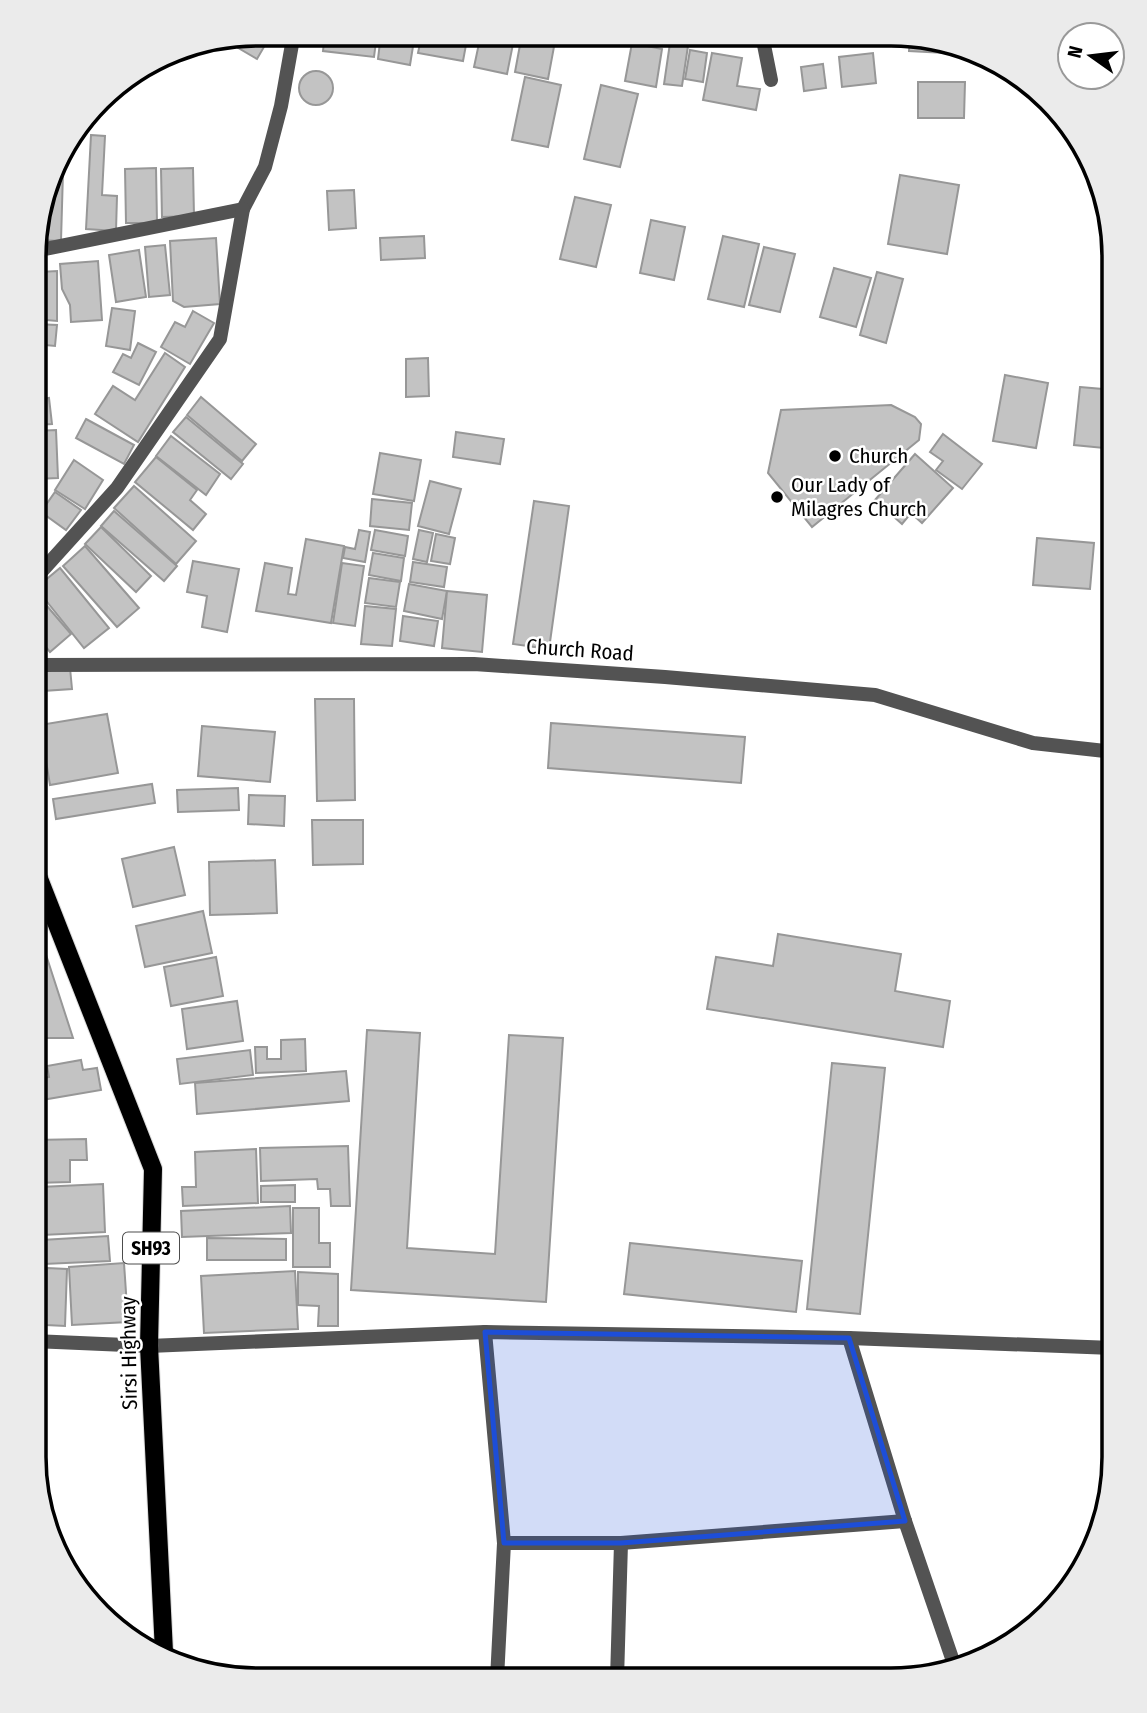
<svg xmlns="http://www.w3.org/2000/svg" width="1147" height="1713" font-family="'Fira Sans Condensed',sans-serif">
<rect width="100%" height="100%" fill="#fff"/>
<g fill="#c3c3c3" stroke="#979797" stroke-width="2">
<polygon points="257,33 272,33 257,59 223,39"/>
<polygon points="325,33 377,34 374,57 323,51"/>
<polygon points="381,34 415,34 410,65 378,59"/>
<polygon points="422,34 468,34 463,61 418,53"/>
<polygon points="481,34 515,34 507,74 474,67"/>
<polygon points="522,34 556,36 548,79 515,72"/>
<polygon points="910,35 920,35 946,46 945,53 909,51"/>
<polygon points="632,43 662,49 656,87 625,81"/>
<polygon points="670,43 688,46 682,86 664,84"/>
<polygon points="690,50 707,53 703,82 685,79"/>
<polygon points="712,53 742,58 737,86 760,89 756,110 703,100"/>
<polygon points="873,53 876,83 842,87 839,57"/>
<polygon points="823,64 826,88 804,91 801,67"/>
<circle cx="316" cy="88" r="17"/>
<polygon points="525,77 561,85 548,147 512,140"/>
<polygon points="918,82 965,82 964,118 918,118"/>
<polygon points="601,85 638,94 620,167 584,159"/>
<polygon points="91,135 105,136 102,195 117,196 116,231 86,229"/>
<polygon points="156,168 157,223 126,223 125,169"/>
<polygon points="193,168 194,216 162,217 161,169"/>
<polygon points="54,172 63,172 61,241 38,240 39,217"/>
<polygon points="900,175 959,185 947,254 888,244"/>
<polygon points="354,190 356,228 329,230 327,191"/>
<polygon points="575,197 611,205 596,267 560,259"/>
<polygon points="651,220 685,227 674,280 640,273"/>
<polygon points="424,236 425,258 381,260 380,238"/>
<polygon points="723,236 759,244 744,307 708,299"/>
<polygon points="216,238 220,304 184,307 173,301 170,241"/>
<polygon points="165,245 170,295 149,297 145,247"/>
<polygon points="764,247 795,254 780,312 749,305"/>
<polygon points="139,250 146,297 116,302 109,255"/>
<polygon points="98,261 102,320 71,322 70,305 62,289 60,264"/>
<polygon points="834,268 871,278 856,327 820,317"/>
<polygon points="57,271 57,321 35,319 35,303 40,303 40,272"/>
<polygon points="877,272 903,279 886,343 860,335"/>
<polygon points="112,308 135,311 130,350 106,346"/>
<polygon points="193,311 214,323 190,364 161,347 175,322 185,327"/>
<polygon points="35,324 57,325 55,346 35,344"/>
<polygon points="138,343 156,352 139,385 113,372 123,354 131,358"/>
<polygon points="165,353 185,367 138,442 95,414 113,386 135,400"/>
<polygon points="428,358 429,396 406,397 406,359"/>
<polygon points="1005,375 1048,383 1036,448 993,441"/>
<polygon points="1080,387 1114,390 1114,449 1074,445"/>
<polygon points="201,397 256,444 242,461 187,415"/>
<polygon points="49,398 52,424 35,425 35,400"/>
<polygon points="891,405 915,417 921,424 919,440 812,527 768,473 781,410"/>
<polygon points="186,417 243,464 231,479 173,432"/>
<polygon points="86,419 134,445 124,464 76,438"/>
<polygon points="56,430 58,478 35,479 35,431"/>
<polygon points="456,432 504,439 500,464 453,457"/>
<polygon points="943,434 982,464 962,489 936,470 943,461 930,452"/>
<polygon points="171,436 220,474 206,495 156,456"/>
<polygon points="380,453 421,460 414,501 373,494"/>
<polygon points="915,454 953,488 922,523 911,513 902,524 875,500"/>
<polygon points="156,457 197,490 190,500 206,514 193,530 135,482"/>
<polygon points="74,460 103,480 85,509 55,490"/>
<polygon points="430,481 461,489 449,534 418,526"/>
<polygon points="134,486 196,541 176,564 114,508"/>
<polygon points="55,492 81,510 66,530 41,512"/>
<polygon points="372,499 412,503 409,530 370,526"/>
<polygon points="534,501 569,506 549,649 513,644"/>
<polygon points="114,511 177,566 164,581 101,526"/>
<polygon points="101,527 151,576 136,592 85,544"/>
<polygon points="359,530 370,532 365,562 343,558 345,547 355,549"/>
<polygon points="375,530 408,536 405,556 371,550"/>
<polygon points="419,530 433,533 427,562 413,559"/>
<polygon points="436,534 455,538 450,564 431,561"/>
<polygon points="1037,538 1094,543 1090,589 1033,585"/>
<polygon points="306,539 344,546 331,623 256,611 265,563 292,568 288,594 296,595"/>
<polygon points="85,546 139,608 117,627 63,566"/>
<polygon points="373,553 404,558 401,581 369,575"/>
<polygon points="193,561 239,569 227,632 202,627 207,596 187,592"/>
<polygon points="413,562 447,567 444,587 410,582"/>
<polygon points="342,563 364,566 355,626 333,623"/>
<polygon points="60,568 109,628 84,648 36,588"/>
<polygon points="369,578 400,582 396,607 365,603"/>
<polygon points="409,584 447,591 442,619 404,611"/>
<polygon points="447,591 487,595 482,652 442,648"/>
<polygon points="35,592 71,634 50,652 35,634"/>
<polygon points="365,606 396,609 392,646 361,644"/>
<polygon points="403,616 438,621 434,646 400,641"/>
<polygon points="70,668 72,689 43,691 45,717 34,718 35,671"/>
<polygon points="315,699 354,699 355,800 317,801"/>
<polygon points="107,714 118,773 50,785 40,725"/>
<polygon points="551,723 745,737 741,783 548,768"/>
<polygon points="202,726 275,732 270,782 198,776"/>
<polygon points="152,784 155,803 56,819 53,799"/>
<polygon points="238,788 239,810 178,812 177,790"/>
<polygon points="249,795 285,796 284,826 248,824"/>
<polygon points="312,820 363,820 363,864 313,865"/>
<polygon points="174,847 185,895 133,907 122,859"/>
<polygon points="275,860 277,913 210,915 209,862"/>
<polygon points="203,911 212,953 145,967 136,926"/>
<polygon points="37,927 73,1038 34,1038 34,928"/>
<polygon points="778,934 901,954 895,991 950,1001 943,1047 707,1009 716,957 773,966"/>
<polygon points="216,957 223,996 171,1006 164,967"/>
<polygon points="237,1001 243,1041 187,1049 182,1009"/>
<polygon points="367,1030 420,1033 407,1248 495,1254 509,1035 563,1038 546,1302 351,1290"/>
<polygon points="305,1039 306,1071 256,1073 255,1047 267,1047 267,1059 281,1059 281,1040"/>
<polygon points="250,1050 253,1075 180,1084 177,1059"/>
<polygon points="81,1060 83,1070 97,1068 101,1090 36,1101 34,1080 49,1077 47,1066"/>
<polygon points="832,1063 885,1068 860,1314 807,1309"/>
<polygon points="346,1071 349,1101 197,1114 195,1083"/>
<polygon points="86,1139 87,1160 70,1160 70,1182 34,1183 34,1140"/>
<polygon points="348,1146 350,1206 331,1206 330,1189 318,1189 317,1179 261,1181 260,1148"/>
<polygon points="256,1149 258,1203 183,1206 182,1187 196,1187 195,1152"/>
<polygon points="103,1184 105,1232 42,1235 40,1187"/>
<polygon points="295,1185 295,1202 261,1202 261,1186"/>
<polygon points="290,1206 291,1233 182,1237 181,1211"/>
<polygon points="293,1208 319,1208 319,1243 330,1243 330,1267 293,1267"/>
<polygon points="108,1236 110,1261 44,1264 42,1240"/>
<polygon points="207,1238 286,1239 286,1260 207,1260"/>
<polygon points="630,1243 802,1261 796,1312 624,1294"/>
<polygon points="124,1263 128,1322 72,1325 69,1267"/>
<polygon points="47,1268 67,1269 65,1326 46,1325"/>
<polygon points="295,1271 298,1329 204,1333 201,1276"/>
<polygon points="298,1272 338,1274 338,1326 318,1326 319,1306 298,1305"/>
<polygon points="34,1287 44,1287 42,1325 33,1325"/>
</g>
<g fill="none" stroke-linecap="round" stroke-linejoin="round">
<g stroke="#dbdbdb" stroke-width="20">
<polyline id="primary" points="34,866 153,1169 149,1346 164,1652"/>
</g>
<g stroke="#535353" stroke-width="14">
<polyline points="762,35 771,80"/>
<polyline points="35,251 243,209 265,167 281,106 294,33"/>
<polyline points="35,575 41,572 117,488 220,339 243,209"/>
<polyline points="35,665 474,664 665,677 875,695 1033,743 1114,752"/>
<polyline points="485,1332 504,1543 497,1679"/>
<polyline points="849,1338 905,1521 955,1667"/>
<polyline points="33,1341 149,1346 485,1332 849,1338 1113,1348"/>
<polyline points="504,1543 621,1543 905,1521"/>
<polyline points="617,1679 621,1543"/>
</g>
<use href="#primary" stroke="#000" stroke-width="18"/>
</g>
<path fill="#1d4ed8" fill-opacity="0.2" stroke="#1d4ed8" stroke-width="5" stroke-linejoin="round" d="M 485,1332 L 849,1338 L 905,1521 L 621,1543 L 504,1543 Z"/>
<g fill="#000" stroke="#fff" stroke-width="2.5">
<circle cx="835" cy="456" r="7"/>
<circle cx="777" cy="497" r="7"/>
</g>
<g text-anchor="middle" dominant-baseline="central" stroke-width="5" stroke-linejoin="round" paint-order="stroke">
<rect fill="#fff" stroke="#4c4c4c" stroke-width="2" x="123" y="1232.5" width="56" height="31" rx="5"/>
<g font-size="19" font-weight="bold" fill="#000">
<text x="151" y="1248">SH93</text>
</g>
<g font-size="21" fill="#000" stroke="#fff" text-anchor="start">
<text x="849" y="456">Church</text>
<text x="791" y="485">Our Lady of<tspan x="791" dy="24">Milagres Church</tspan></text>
</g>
<g font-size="21" fill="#000" stroke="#fff">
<text transform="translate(580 650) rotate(4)">Church Road</text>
<text transform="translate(129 1353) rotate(-91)">Sirsi Highway</text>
</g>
</g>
<path d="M0 0H1147V1713H0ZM257 46H891A211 211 0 0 1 1102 257V1457A211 211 0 0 1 891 1668H257A211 211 0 0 1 46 1457V257A211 211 0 0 1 257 46Z" fill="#ebebeb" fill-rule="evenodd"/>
<path fill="none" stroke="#000" stroke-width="3.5" d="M257 46H891A211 211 0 0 1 1102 257V1457A211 211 0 0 1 891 1668H257A211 211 0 0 1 46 1457V257A211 211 0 0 1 257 46Z"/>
<g transform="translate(1091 56) rotate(284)"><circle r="33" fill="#ffffff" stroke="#999999" stroke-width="2"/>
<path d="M0-5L12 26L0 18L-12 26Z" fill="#000000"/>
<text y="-10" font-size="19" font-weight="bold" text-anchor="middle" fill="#000000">N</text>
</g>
</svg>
